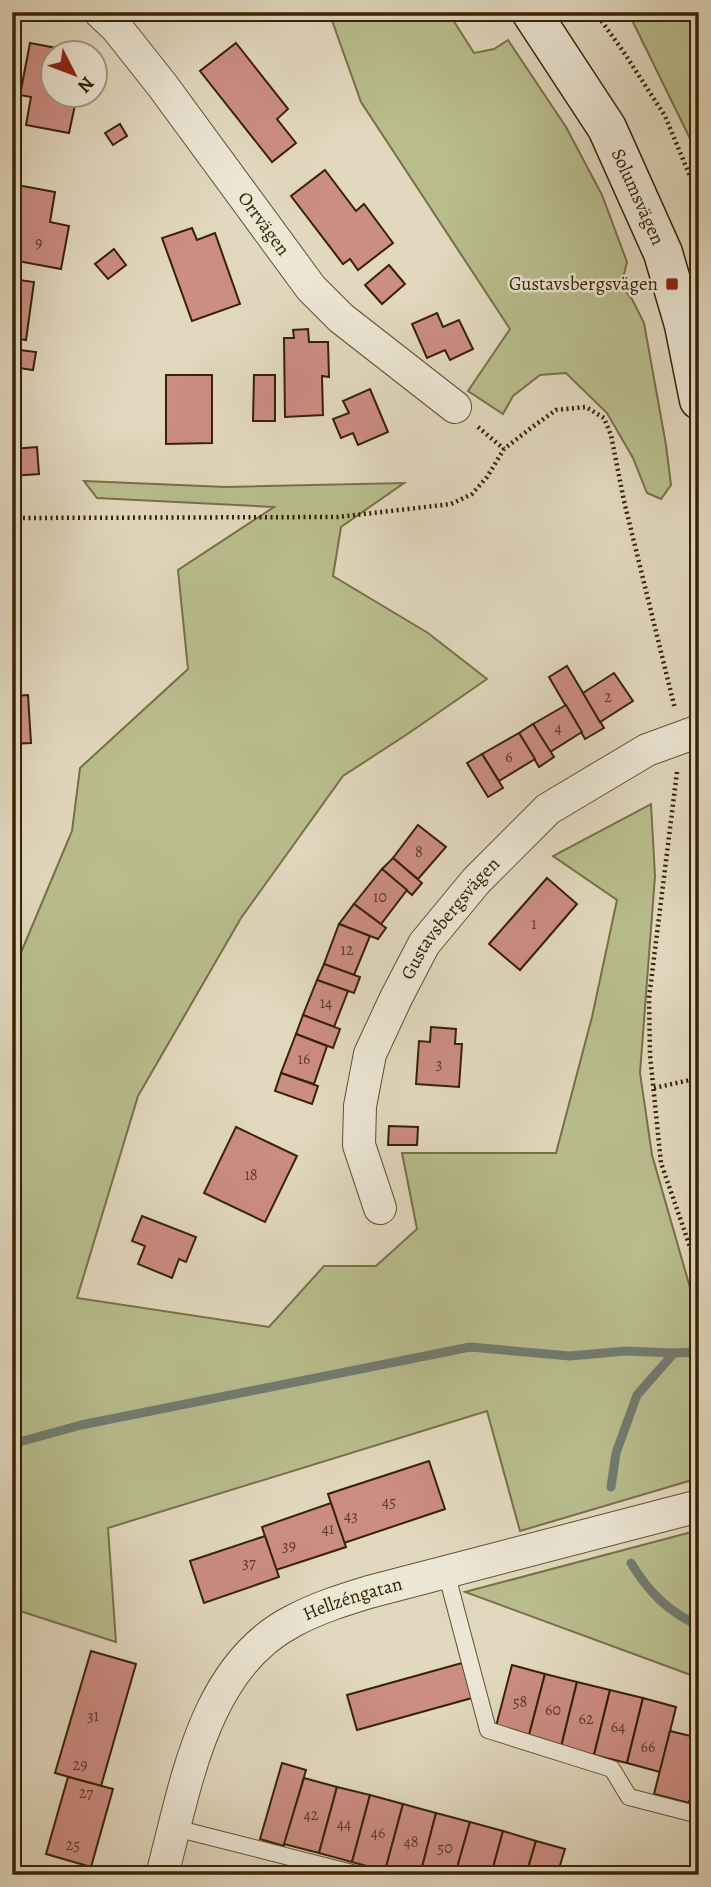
<svg xmlns="http://www.w3.org/2000/svg" width="711" height="1887" font-family="Alegreya,serif">
<rect width="100%" height="100%" fill="#e2d8bf"/>
<filter id="stains"><feTurbulence type="fractalNoise" baseFrequency=".00286" numOctaves="4"/><feColorMatrix values="0 0 0 0 .2 0 0 0 0 .09 0 0 0 0 .02 0 0 0 .5 -.17"/></filter>
<radialGradient id="worn" r=".72"><stop offset=".6" stop-color="#630" stop-opacity="0"/><stop offset="1" stop-color="#630" stop-opacity=".3"/></radialGradient>
<g fill="#b9bd8e" stroke="#787048" stroke-width="2">
<polygon points="329,12 448,12 474,53 494,49 508,40 566,127 602,195 627,262 621,286 632,299 644,323 666,445 671,485 661,499 647,493 633,458 607,413 566,373 540,375 513,396 503,414 468,391 510,329 361,102"/>
<polygon points="626,12 699,12 699,157 632,20"/>
<polygon points="84,481 226,487 404,483 341,527 333,576 428,633 487,679 409,733 343,776 241,918 138,1096 77,1298 269,1327 324,1266 376,1266 417,1229 402,1153 556,1153 592,1017 617,900 553,856 651,804 655,876 640,1073 652,1155 699,1319 699,1478 520,1531 487,1411 108,1528 116,1642 17,1610 12,1624 12,974 72,831 80,768 188,669 178,570 274,507 97,498"/>
<polygon points="699,1530 699,1678 465,1592"/>
</g>
<g fill="none" stroke-linecap="round" stroke-linejoin="round">
<g stroke="#727c71" stroke-width="9">
<polyline points="12,1444 81,1425 470,1347 570,1356 626,1351 674,1353"/>
<polyline points="611,1487 616,1453 637,1395 674,1353 699,1352"/>
<path d="M 631,1563 C 649,1593 668,1611 699,1626"/>
</g>
</g>
<g fill="#cc8d84" stroke="#382202" stroke-width="2">
<polygon points="186,12 204,12 188,18"/>
<polygon points="30,43 72,51 71,52 52,52 52,94 63,94 62,102 75,105 69,133 26,125 31,97 20,95"/>
<polygon points="236,43 288,109 277,119 296,143 272,162 200,71"/>
<polygon points="120,124 127,136 113,145 105,133"/>
<polygon points="325,170 356,211 364,204 393,243 358,270 350,259 343,264 291,196"/>
<polygon points="17,185 55,192 50,222 69,226 61,269 12,260 12,214"/>
<polygon points="192,228 197,240 215,233 240,304 192,321 162,238"/>
<polygon points="114,249 126,265 108,279 95,264"/>
<polygon points="389,265 405,284 382,304 365,285"/>
<polygon points="12,279 34,282 26,340 12,338"/>
<polygon points="437,313 443,327 459,320 473,349 450,360 445,350 427,358 412,324"/>
<polygon points="308,329 309,342 328,342 329,377 322,376 323,415 285,417 284,338 294,338 293,330"/>
<polygon points="12,349 36,352 33,370 12,367"/>
<polygon points="166,375 212,375 212,443 166,444"/>
<polygon points="254,375 275,375 275,421 253,421"/>
<polygon points="370,389 388,432 358,445 353,433 341,438 333,419 349,413 343,401"/>
<polygon points="37,447 39,474 12,476 12,449"/>
<polygon points="567,666 604,728 585,739 549,677"/>
<polygon points="614,673 633,701 600,722 583,693"/>
<polygon points="28,695 31,743 12,744 12,696"/>
<polygon points="566,705 582,732 550,752 533,724"/>
<polygon points="533,724 554,757 539,767 519,733"/>
<polygon points="519,733 535,759 499,781 482,754"/>
<polygon points="482,754 503,788 488,797 467,763"/>
<polygon points="418,825 446,847 418,879 393,858"/>
<polygon points="393,858 422,883 412,895 382,869"/>
<polygon points="382,869 407,890 381,924 354,904"/>
<polygon points="547,878 577,904 520,970 489,944"/>
<polygon points="354,904 386,928 378,939 339,924"/>
<polygon points="339,924 370,936 354,975 324,964"/>
<polygon points="324,964 360,977 354,993 317,980"/>
<polygon points="317,980 348,991 334,1027 303,1015"/>
<polygon points="303,1015 340,1029 333,1048 296,1034"/>
<polygon points="431,1027 456,1029 455,1044 462,1044 459,1087 416,1084 419,1041 430,1042"/>
<polygon points="296,1034 327,1046 314,1084 281,1073"/>
<polygon points="281,1073 318,1086 312,1104 275,1091"/>
<polygon points="389,1126 418,1127 417,1145 388,1145"/>
<polygon points="236,1127 297,1156 265,1222 204,1193"/>
<polygon points="142,1216 196,1237 186,1262 179,1259 172,1278 138,1264 145,1246 132,1241"/>
<polygon points="429,1461 445,1509 344,1543 328,1494"/>
<polygon points="331,1503 346,1547 276,1570 262,1527"/>
<polygon points="265,1536 279,1577 204,1603 190,1561"/>
<polygon points="91,1651 136,1664 101,1786 55,1773"/>
<polygon points="462,1663 472,1698 357,1730 347,1695"/>
<polygon points="512,1665 545,1674 528,1739 495,1730"/>
<polygon points="545,1674 577,1682 561,1747 528,1739"/>
<polygon points="577,1682 610,1690 594,1755 561,1747"/>
<polygon points="610,1690 643,1698 627,1763 594,1755"/>
<polygon points="643,1698 676,1707 660,1772 627,1763"/>
<polygon points="670,1731 699,1738 699,1765 689,1803 654,1794"/>
<polygon points="282,1763 306,1770 284,1846 260,1839"/>
<polygon points="699,1765 699,1805 689,1803"/>
<polygon points="68,1777 113,1789 91,1867 46,1854"/>
<polygon points="304,1778 337,1787 319,1853 284,1844"/>
<polygon points="337,1787 370,1795 352,1862 319,1853"/>
<polygon points="370,1795 403,1804 385,1871 352,1862"/>
<polygon points="403,1804 436,1813 420,1875 400,1875 385,1871"/>
<polygon points="436,1813 470,1822 455,1875 420,1875"/>
<polygon points="470,1822 503,1831 491,1875 455,1875"/>
<polygon points="503,1831 536,1841 526,1875 491,1875"/>
<polygon points="536,1841 565,1849 557,1875 526,1875"/>
</g>
<g fill="none" stroke-linecap="round" stroke-linejoin="round">
<g stroke="#625031" stroke-width="18">
<g id="lane">
<polyline points="446,1572 488,1730 612,1769 629,1797 699,1815"/>
<polyline points="175,1828 360,1875"/>
</g>
</g>
<g stroke="#625031" stroke-width="34">
<g id="street">
<path id="s1" d="M 100,12 L 116,27 L 162,85 L 311,288 L 341,318 L 455,407"/>
<path id="s2" d="M 380,1208 L 359,1145 L 360,1106 L 370,1054 L 396,998 L 424,944 L 476,881 L 548,809 L 647,750 L 699,731"/>
<path id="s3" d="M 162,1875 C 186,1786 203,1667 293,1621 C 317,1608 343,1600 369,1592 L 699,1506"/>
</g>
</g>
<g stroke="#382202" stroke-width="41">
<g id="secondary">
<path id="s4" d="M 531,12 L 607,128 L 663,253 L 684,325 L 699,400"/>
</g>
</g>
<g stroke="#382202" stroke-width="4.5" stroke-dasharray="2 3.5" stroke-linecap="butt">
<polyline points="595,12 623,51 665,116 699,198"/>
<polyline points="478,427 504,449"/>
<polyline points="12,518 338,517 451,504 472,494 487,477 504,449 531,428 556,410 586,407 604,418 611,435 624,501 675,709"/>
<polyline points="677,772 649,998 650,1055 661,1163 699,1273"/>
<polyline points="654,1088 699,1078"/>
</g>
<use href="#lane" stroke="#ece6d5" stroke-width="16"/>
<use href="#street" stroke="#ece6d5" stroke-width="32"/>
<use href="#secondary" stroke="#ece6d5" stroke-width="38"/>
</g>
<rect fill="#8f2418" stroke="#ece6d5" stroke-width="2.5" x="665" y="277" width="14" height="14" rx="3.5"/>
<g text-anchor="middle" dominant-baseline="central" stroke-width="5" stroke-linejoin="round" paint-order="stroke">
<g font-size="16" fill="#5d3d22">
<text x="39" y="243">9</text>
<text x="608" y="697">2</text>
<text x="558" y="728">4</text>
<text x="509" y="757">6</text>
<text x="419" y="852">8</text>
<text x="380" y="897">10</text>
<text x="534" y="924">1</text>
<text x="347" y="950">12</text>
<text x="326" y="1003">14</text>
<text x="304" y="1059">16</text>
<text x="439" y="1064">3</text>
<text x="251" y="1175">18</text>
<text x="389" y="1502">45</text>
<text x="351" y="1516">43</text>
<text x="328" y="1529">41</text>
<text x="289" y="1546">39</text>
<text x="249" y="1563">37</text>
<text x="520" y="1702">58</text>
<text x="553" y="1710">60</text>
<text x="93" y="1716">31</text>
<text x="586" y="1719">62</text>
<text x="618" y="1727">64</text>
<text x="648" y="1747">66</text>
<text x="80" y="1765">29</text>
<text x="86" y="1793">27</text>
<text x="311" y="1815">42</text>
<text x="344" y="1824">44</text>
<text x="378" y="1833">46</text>
<text x="411" y="1842">48</text>
<text x="73" y="1845">25</text>
<text x="445" y="1848">50</text>
</g>
<g font-size="19" fill="#382202" stroke="#ece6d5">
<text stroke="none"><textPath href="#s4" startOffset="214">Solumsvägen</textPath></text>
<text stroke="none"><textPath href="#s1" startOffset="268">Orrvägen</textPath></text>
<text stroke="none"><textPath href="#s2" startOffset="317">Gustavsbergsvägen</textPath></text>
<text stroke="none"><textPath href="#s3" startOffset="359">Hellzéngatan</textPath></text>
</g>
<g font-size="19" fill="#382202" stroke="#ece6d5" text-anchor="end">
<text x="658" y="284">Gustavsbergsvägen</text>
</g>
</g>
<rect width="711" height="1887" fill="none" stroke="#e2d8bf" stroke-width="42"/>
<rect x="14" y="14" width="683" height="1859" fill="none" stroke="#382202" stroke-width="3.5"/>
<rect x="21" y="21" width="669" height="1845" fill="none" stroke="#382202" stroke-width="2"/>
<g transform="translate(74 74) rotate(132)"><circle r="33" fill="#ece6d5" stroke="#a49881" stroke-width="2"/>
<path d="M0-5L12 26L0 18L-12 26Z" fill="#8f2418"/>
<text y="-10" font-size="19" font-weight="bold" text-anchor="middle" fill="#382202">N</text>
</g>
<rect width="100%" height="100%" filter="url(#stains)"/>
<rect width="100%" height="100%" fill="url(#worn)"/>
</svg>
